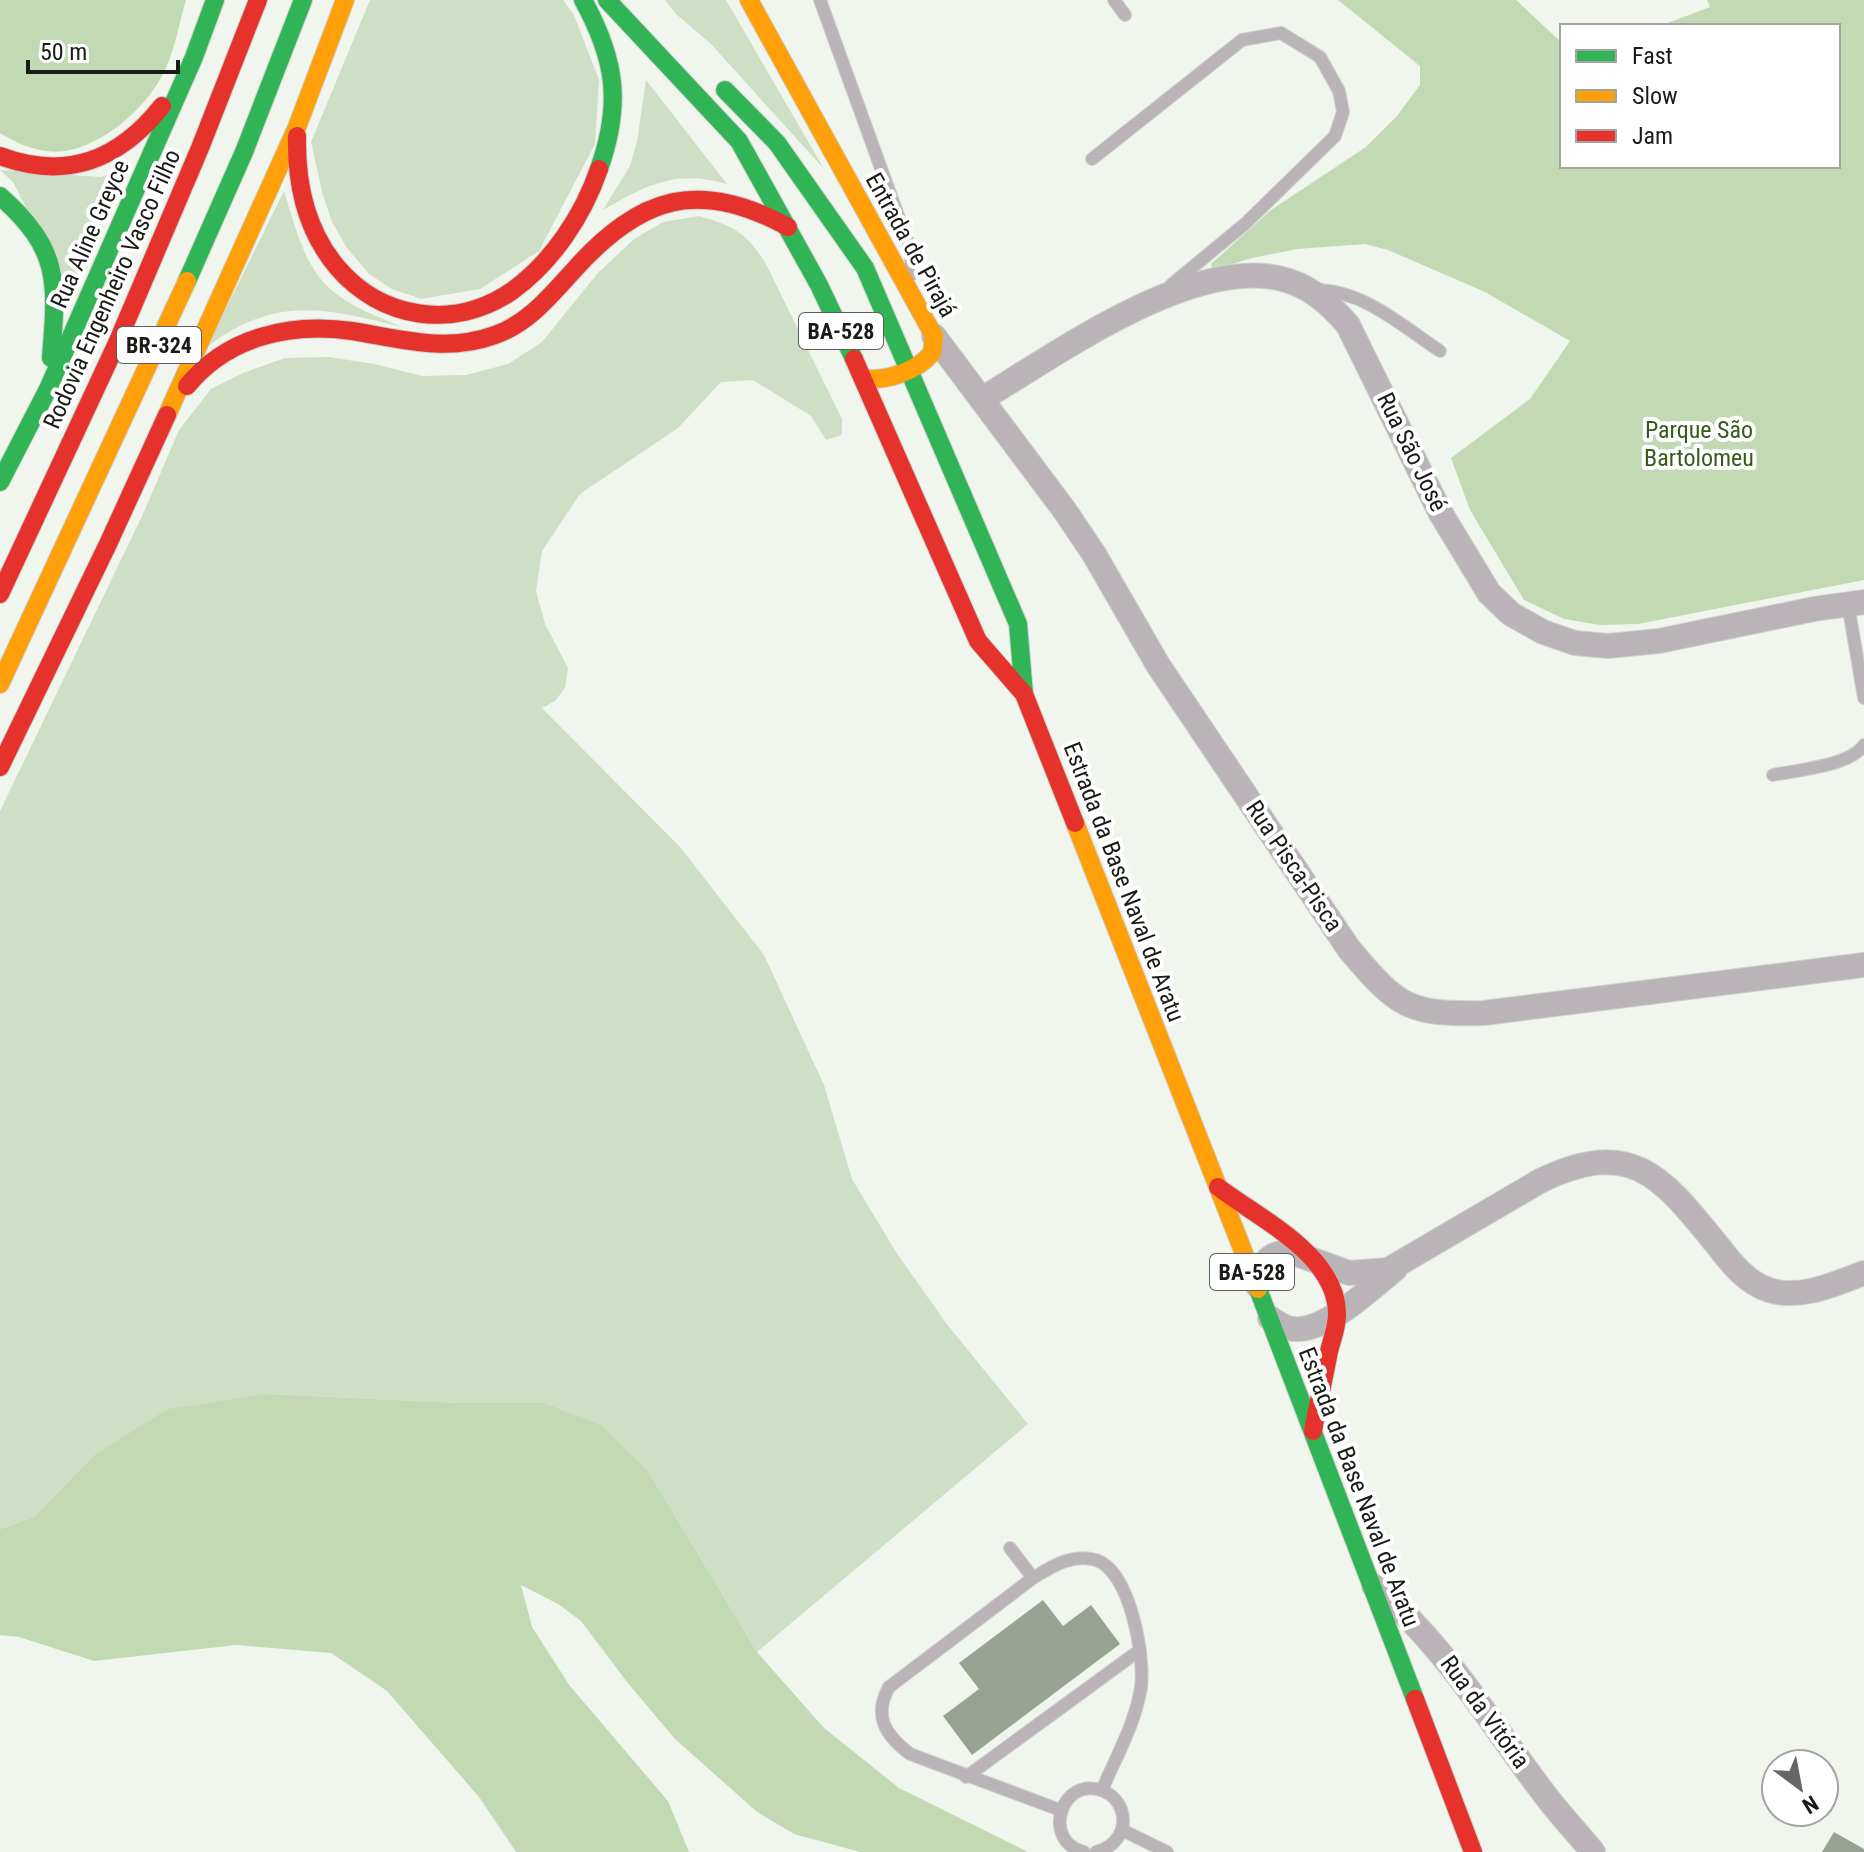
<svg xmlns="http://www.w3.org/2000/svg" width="1864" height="1852" font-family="'Roboto Condensed',sans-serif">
<rect width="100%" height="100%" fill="#f0f6ee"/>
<g fill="#cedfc5">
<polygon points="370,0 563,0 574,15 599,80 595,144 539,251 480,289 421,299 392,289 369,274 347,248 332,222 322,192 311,142"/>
<polygon points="665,0 726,0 824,169 711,44 676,14"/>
<path d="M 646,80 L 727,184 C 675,169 647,185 603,210 L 630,166 L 637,142 Z"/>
<polygon points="127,167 70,292 13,182 0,170 101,177"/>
<path d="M 284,191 C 295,225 304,269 334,292 C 353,308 379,317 402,327 C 324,308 276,295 207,347 Z"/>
<path d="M 699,216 C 734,226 745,232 765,262 L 842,419 L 842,435 L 826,440 L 811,416 L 753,380 L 721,382 L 678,428 L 580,494 L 542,551 L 536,591 L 545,624 L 568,668 L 565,688 L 555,701 L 542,708 L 681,848 L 764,955 L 824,1085 L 852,1179 L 896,1252 L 946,1323 L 1028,1424 L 757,1652 L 648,1471 L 544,1403 L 461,1403 L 268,1394 L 94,1455 L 34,1517 L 0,1529 L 0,811 L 143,514 L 179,430 L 211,389 L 243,373 L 285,358 L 329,357 L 374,364 L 422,376 L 466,375 L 508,364 L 542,342 L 597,274 L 634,239 L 663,222 Z"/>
</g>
<g fill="#c2dab3">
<path d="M 0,0 L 186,0 C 179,23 175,50 164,72 C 146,110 91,158 46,151 C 29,149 15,142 0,133 Z"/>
<polygon points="1338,0 1516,0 1562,43 1562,166 1838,166 1838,26 1660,26 1710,7 1707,0 1864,0 1864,580 1638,624 1600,625 1564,619 1524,600 1470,510 1451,458 1530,399 1570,341 1485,292 1388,250 1365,244 1297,249 1252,258 1213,270 1211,264 1271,210 1366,147 1397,116 1420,85 1420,66"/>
<polygon points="268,1394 461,1403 544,1403 602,1426 648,1471 757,1652 824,1728 899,1788 1028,1852 860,1852 794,1834 756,1811 675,1739 627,1682 581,1621 558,1604 521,1585 532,1627 570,1686 668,1801 689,1852 516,1852 479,1797 387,1691 331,1653 236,1645 94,1661 19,1637 0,1635 0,1529 34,1517 94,1455 168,1409"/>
</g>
<g fill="#98a292">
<polygon points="1043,1600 1063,1626 1091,1605 1120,1644 972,1755 943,1716 979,1689 959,1663"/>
<polygon points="1834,1832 1864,1849 1864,1852 1822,1852"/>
</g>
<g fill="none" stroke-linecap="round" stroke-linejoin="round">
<g stroke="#ced2cc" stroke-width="14">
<g id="lane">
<polyline points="820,0 911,251 911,275"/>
<polyline points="1114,0 1125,15"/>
<polyline points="1092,159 1242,40 1281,33 1320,57 1339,91 1343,112 1335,136 1246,223 1171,285"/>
<path d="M 1316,290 C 1363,290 1402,326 1440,351"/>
<polyline points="1848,604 1864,698"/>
<path d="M 1773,775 C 1797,770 1850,766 1864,745"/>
<polyline points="1010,1548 1033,1578"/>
<polyline points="966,1777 1140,1650"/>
<path d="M 1060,1810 L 910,1754 C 885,1735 873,1716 889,1687 L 1033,1578 C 1051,1567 1072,1553 1096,1560 C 1130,1571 1145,1656 1141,1687 C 1136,1722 1116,1757 1102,1790"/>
<polyline points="1122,1830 1167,1852"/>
<path d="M 1084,1852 C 1040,1841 1062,1774 1103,1791 C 1111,1794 1118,1801 1121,1809 C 1128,1829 1116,1847 1096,1852"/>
</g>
</g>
<g stroke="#ced2cc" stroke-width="26">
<g id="street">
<path d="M 934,336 L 1065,511 L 1094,554 L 1158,665 L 1349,949 C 1398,1007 1408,1015 1484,1013 L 1864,965"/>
<path d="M 982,399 C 1057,354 1188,259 1278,278 C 1308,284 1329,303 1348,325 L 1440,512 L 1489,593 L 1511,614 L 1543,632 L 1575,643 L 1608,646 L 1659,641 L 1814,609 L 1864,602"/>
<path d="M 1257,1285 C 1260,1264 1269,1252 1291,1252 L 1349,1273 L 1388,1270 L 1540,1181 C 1632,1136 1662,1177 1718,1246 C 1731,1263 1747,1283 1769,1290 C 1801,1300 1834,1284 1864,1273"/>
<path d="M 1270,1318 C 1277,1323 1284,1328 1293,1329 C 1326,1332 1370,1289 1395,1269"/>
<path d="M 1374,1586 C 1447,1646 1492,1727 1549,1800 C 1563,1818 1579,1835 1593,1852"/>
</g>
</g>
<g stroke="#ced2cc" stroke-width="20">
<g id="fast">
<path d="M 583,0 C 616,60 622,104 599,169"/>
<polyline points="607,0 739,141 819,285 854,359"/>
<polyline points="725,90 777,143 865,268 1018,624 1024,694"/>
<path d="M 0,196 C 61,250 57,282 51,358"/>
<polyline points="187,281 244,152 303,0"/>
<polyline points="0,482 48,389 194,57 215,0"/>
<polyline points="1258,1289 1415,1699"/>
</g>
</g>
<g stroke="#ced2cc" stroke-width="20">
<g id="slow">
<path d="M 749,0 L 934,336 L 932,353 C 917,371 886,382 863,378"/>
<polyline points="167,415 297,127 345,0"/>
<polyline points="0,684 187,281"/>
<polyline points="1075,823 1258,1289"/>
</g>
</g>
<g stroke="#ced2cc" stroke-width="20">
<g id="jam">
<path d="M 297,136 C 296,183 306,230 337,267 C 381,319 454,331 512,291 C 552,262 583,216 599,169"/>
<path d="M 0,156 C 67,181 119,160 162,106"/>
<polyline points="854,359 978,641 1024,694 1075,823"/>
<path d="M 187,386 C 227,337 290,322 352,331 C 401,339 446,353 495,335 C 529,323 551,295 574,270 C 640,196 699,178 788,227"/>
<polyline points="0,594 117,343 200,148 258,0"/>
<polyline points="0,767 108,544 167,415"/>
<path d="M 1218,1187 C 1258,1218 1338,1255 1337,1315 C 1337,1327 1332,1340 1329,1351 C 1324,1378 1318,1404 1313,1431"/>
<polyline points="1415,1699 1473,1852"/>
</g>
</g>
<use href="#lane" stroke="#bab4b8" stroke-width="12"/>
<use href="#street" stroke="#bab4b8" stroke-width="24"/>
<use href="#fast" stroke="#30b455" stroke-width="18"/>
<use href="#slow" stroke="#ff9f0a" stroke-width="18"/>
<use href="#jam" stroke="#e5322d" stroke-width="18"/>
</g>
<g text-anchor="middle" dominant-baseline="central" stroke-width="8" stroke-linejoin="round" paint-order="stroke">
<g fill="#fff" stroke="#5d5f5c" stroke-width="2">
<rect x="799" y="313" width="84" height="36" rx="6"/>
<rect x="117" y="327" width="84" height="36" rx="6"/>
<rect x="1210" y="1254" width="84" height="36" rx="6"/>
</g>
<g font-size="22" font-weight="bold" fill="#181b16">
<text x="841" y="331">BA-528</text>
<text x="159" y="345">BR-324</text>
<text x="1252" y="1272">BA-528</text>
</g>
<g font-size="24" fill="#181b16" stroke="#fff">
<text transform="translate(90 234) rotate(-66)">Rua Aline Greyce</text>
<text transform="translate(911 245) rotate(61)">Entrada de Pirajá</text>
<text transform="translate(112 289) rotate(-66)">Rodovia Engenheiro Vasco Filho</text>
<text transform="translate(1412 452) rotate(64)">Rua São José</text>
<text transform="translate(1294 866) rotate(56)">Rua Pisca-Pisca</text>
<text transform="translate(1124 882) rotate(69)">Estrada da Base Naval de Aratu</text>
<text transform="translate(1359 1487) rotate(69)">Estrada da Base Naval de Aratu</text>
<text transform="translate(1485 1712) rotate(54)">Rua da Vitória</text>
</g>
<g font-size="24" fill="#365b19" stroke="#fff">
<text x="1699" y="430">Parque São<tspan x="1699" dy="28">Bartolomeu</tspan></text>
</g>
</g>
<rect x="1560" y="24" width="280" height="144" fill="#ffffff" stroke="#a3a4a2" stroke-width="2"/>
<rect x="1576" y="50" width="40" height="12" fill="#30b455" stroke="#a3a4a2" stroke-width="2"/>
<text x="1632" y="64" font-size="24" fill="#181b16">Fast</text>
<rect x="1576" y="90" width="40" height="12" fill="#ff9f0a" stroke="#a3a4a2" stroke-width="2"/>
<text x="1632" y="104" font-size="24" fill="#181b16">Slow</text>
<rect x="1576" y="130" width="40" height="12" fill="#e5322d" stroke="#a3a4a2" stroke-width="2"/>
<text x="1632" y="144" font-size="24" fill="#181b16">Jam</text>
<g transform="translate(1800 1788) rotate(148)"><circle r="38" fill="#ffffff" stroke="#a3a4a2" stroke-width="2"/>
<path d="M0-6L14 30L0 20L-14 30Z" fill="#646862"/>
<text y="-12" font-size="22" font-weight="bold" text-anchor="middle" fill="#181b16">N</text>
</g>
<path d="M28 60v12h150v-12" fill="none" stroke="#181b16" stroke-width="4"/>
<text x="40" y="60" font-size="24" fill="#181b16" stroke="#ffffff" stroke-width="6" paint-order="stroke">50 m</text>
</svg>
